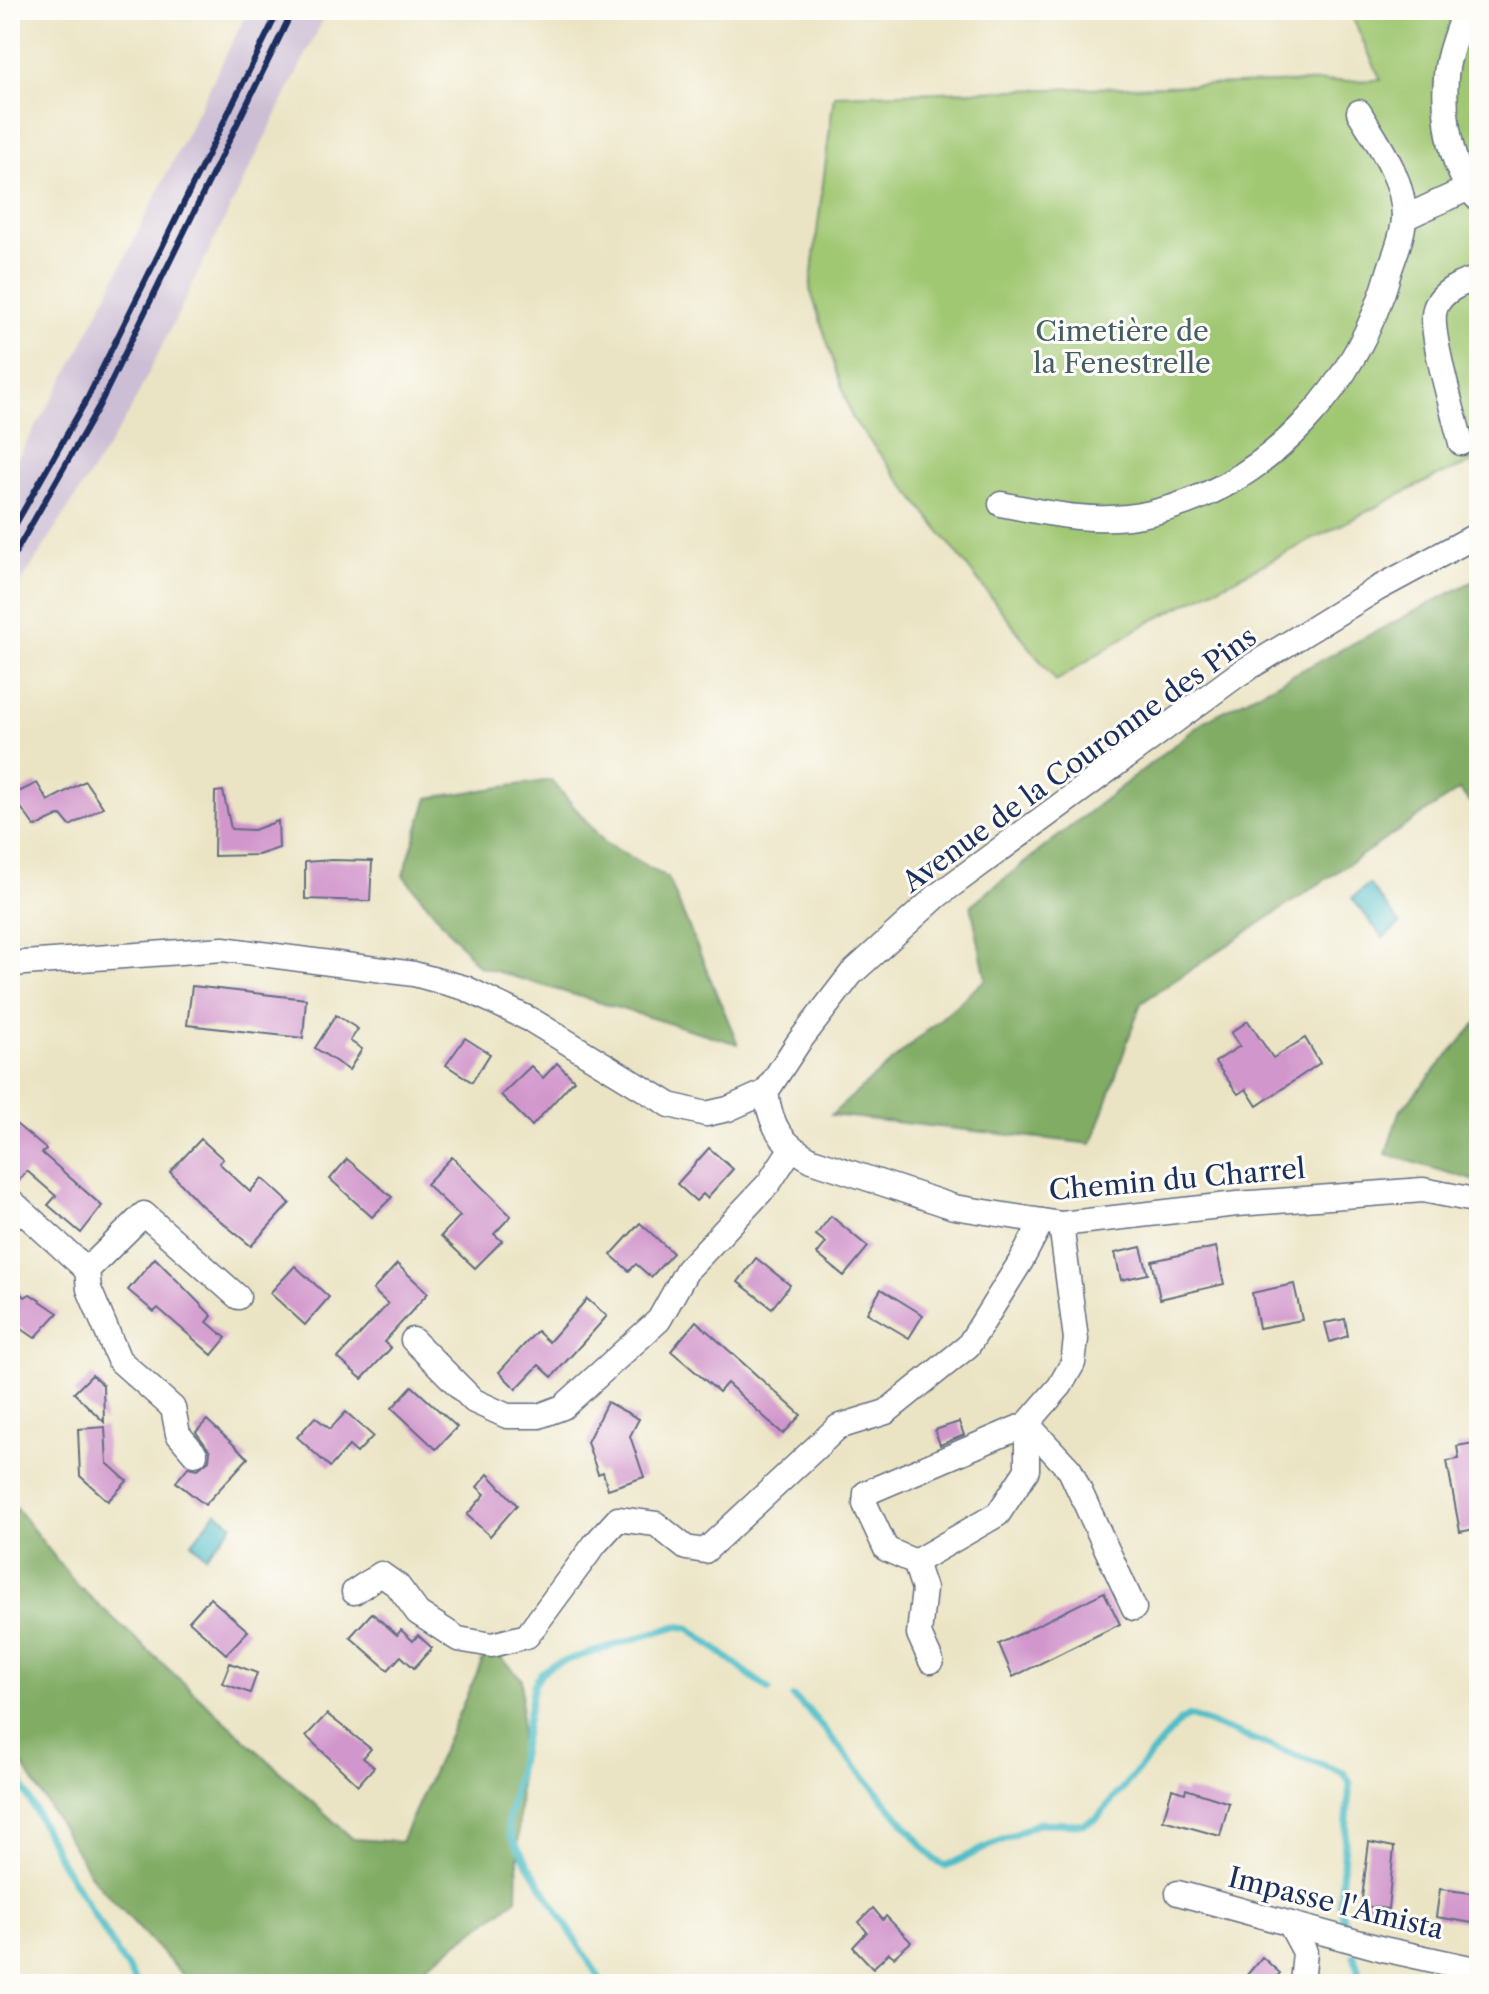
<svg xmlns="http://www.w3.org/2000/svg" width="1489" height="1994" font-family="'Libre Caslon Text',serif">
<rect width="100%" height="100%" fill="#fdfcf7"/>
<filter id="ink" filterUnits="userSpaceOnUse"><feTurbulence type="fractalNoise" baseFrequency=".0125" numOctaves="2"/><feDisplacementMap in="SourceGraphic" scale="16" xChannelSelector="R" yChannelSelector="G"/><feConvolveMatrix kernelMatrix="1 2 1 2 8 2 1 2 1" color-interpolation-filters="sRGB"/></filter>
<filter id="wash" filterUnits="userSpaceOnUse"><feTurbulence type="fractalNoise" baseFrequency=".006" numOctaves="4" result="noise"/><feDisplacementMap in="SourceGraphic" scale="32" xChannelSelector="R" yChannelSelector="G"/><feGaussianBlur stdDeviation="1.8" result="paint"/><feColorMatrix in="noise" values="0 0 0 0 0 0 0 0 0 0 0 0 0 0 0 0 0 1.4 0 .05"/><feComposite in="paint" operator="in"/></filter>
<g filter="url(#wash)">
<rect width="100%" height="100%" fill="#ebe4c4"/>
<polygon fill="#ccbed4" points="248,10 328,10 128,415 10,600 10,470 71,367"/>
<polygon fill="#a0c772" stroke="#5e7b68" stroke-width="2" points="1349,10 1479,10 1479,460 1435,477 1140,627 1056,681 852,418 810,289 834,95 1381,80"/>
<g fill="#80ac64" stroke="#4e6e61" stroke-width="2">
<polygon points="1479,578 1479,811 1459,790 1141,1003 1092,1144 831,1115 986,979 971,905 1206,720"/>
<polygon points="551,780 605,843 668,878 738,1044 478,966 403,875 428,798"/>
<polygon points="1479,1020 1479,1182 1386,1154 1399,1112"/>
<polygon points="10,1500 75,1583 353,1839 401,1842 489,1646 522,1679 517,1899 402,1984 191,1984 94,1880 10,1744"/>
</g>
<g fill="#4fbdc7" stroke="#357692" stroke-width="2">
<polygon points="1369,884 1400,924 1383,938 1352,898"/>
<polygon points="216,1512 233,1525 206,1556 192,1543"/>
</g>
<g fill="none" stroke-linecap="round" stroke-linejoin="round">
<g stroke="#4fbdc7" stroke-width="7">
<polyline points="793,1697 807,1709 935,1860 946,1866 1039,1823 1083,1824 1097,1818 1180,1721 1190,1716 1344,1773 1350,1783 1340,1902 1345,1928"/>
<polyline points="10,1761 60,1860 137,1984"/>
<polyline points="1354,1956 1362,1984"/>
<polyline points="603,1984 510,1835 508,1822 534,1685 541,1673 552,1665 676,1626 689,1628 769,1690"/>
</g>
</g>
<g id="blocks">
<g fill="#d196cc">
<polygon points="85,781 103,807 70,826 61,815 35,827 12,795 37,783 48,801"/>
<polygon points="223,791 231,829 254,830 278,821 279,848 258,855 214,856 215,792"/>
<polygon points="332,860 372,861 370,901 305,899 305,862"/>
<polygon points="192,986 306,999 303,1038 187,1025"/>
<polygon points="336,1015 358,1029 350,1041 362,1049 349,1070 315,1048"/>
<polygon points="1248,1021 1273,1058 1305,1038 1320,1063 1257,1106 1246,1089 1238,1094 1215,1062 1240,1046 1231,1033"/>
<polygon points="465,1038 490,1054 472,1082 446,1065"/>
<polygon points="557,1063 574,1080 532,1126 501,1095 531,1066 543,1078"/>
<polygon points="10,1119 46,1149 42,1153 102,1206 81,1233 48,1205 56,1196 27,1171 14,1186 10,1185"/>
<polygon points="201,1139 223,1159 219,1163 250,1192 262,1178 290,1203 251,1246 201,1205 170,1172"/>
<polygon points="709,1148 733,1169 707,1198 703,1194 696,1201 677,1184"/>
<polygon points="452,1157 511,1216 494,1234 502,1241 475,1268 441,1236 460,1216 426,1184"/>
<polygon points="347,1159 392,1197 372,1217 330,1179"/>
<polygon points="831,1216 868,1247 844,1276 817,1254 826,1243 816,1235"/>
<polygon points="640,1223 673,1253 651,1277 636,1264 629,1271 611,1255"/>
<polygon points="1141,1247 1148,1274 1121,1280 1115,1253"/>
<polygon points="1216,1247 1224,1284 1160,1299 1152,1261"/>
<polygon points="155,1258 212,1316 207,1322 226,1338 212,1355 158,1308 154,1312 128,1290"/>
<polygon points="756,1258 790,1285 772,1308 738,1282"/>
<polygon points="397,1264 428,1293 384,1342 391,1348 362,1379 338,1358 388,1304 373,1290"/>
<polygon points="295,1266 329,1297 305,1325 270,1293"/>
<polygon points="10,1283 25,1297 30,1294 58,1313 35,1338 10,1321"/>
<polygon points="1294,1284 1302,1320 1259,1328 1252,1293"/>
<polygon points="881,1289 923,1315 909,1338 867,1313"/>
<polygon points="587,1299 607,1316 552,1377 539,1365 516,1389 499,1372 537,1331 549,1342"/>
<polygon points="1345,1319 1348,1336 1330,1342 1325,1323"/>
<polygon points="696,1321 801,1415 783,1434 727,1383 719,1392 671,1351"/>
<polygon points="92,1375 103,1385 104,1422 74,1393"/>
<polygon points="412,1386 457,1427 436,1449 392,1408"/>
<polygon points="607,1402 639,1419 630,1436 644,1477 608,1489 603,1472 598,1474 587,1442"/>
<polygon points="346,1412 373,1436 357,1453 349,1446 330,1467 297,1437 315,1417 330,1429"/>
<polygon points="207,1420 248,1458 205,1505 176,1482 188,1467 198,1469 209,1460 210,1451 196,1432"/>
<polygon points="959,1422 964,1435 940,1445 935,1430"/>
<polygon points="105,1427 107,1463 127,1481 108,1501 80,1476 78,1429"/>
<polygon points="1479,1442 1479,1528 1460,1532 1447,1461 1459,1459 1457,1446"/>
<polygon points="488,1474 517,1505 490,1536 467,1515 485,1494 477,1487"/>
<polygon points="1104,1592 1120,1624 1013,1677 999,1644"/>
<polygon points="210,1598 248,1631 226,1654 189,1621"/>
<polygon points="372,1613 397,1635 401,1630 413,1641 418,1635 432,1648 414,1668 401,1656 388,1670 350,1637"/>
<polygon points="230,1663 257,1673 250,1693 222,1683"/>
<polygon points="327,1714 371,1749 363,1758 374,1767 358,1785 306,1736"/>
<polygon points="1172,1789 1185,1793 1186,1789 1229,1803 1220,1836 1163,1820"/>
<polygon points="1369,1842 1394,1847 1388,1909 1361,1906"/>
<polygon points="1440,1889 1479,1894 1479,1924 1436,1917"/>
<polygon points="873,1908 883,1920 886,1916 911,1942 894,1957 889,1953 873,1968 853,1947 867,1932 859,1922"/>
<polygon points="1262,1957 1280,1973 1271,1984 1257,1984 1247,1975"/>
</g>
</g>
</g>
<g filter="url(#ink)">
<use href="#blocks" fill-opacity="0" stroke="#646e82" stroke-width="2"/>
<g fill="none" stroke-linecap="round" stroke-linejoin="round">
<g stroke="#646e82" stroke-width="27">
<g id="minor">
<path d="M 1464,10 C 1458,31 1447,55 1446,76 C 1443,115 1450,173 1479,200"/>
<polyline points="1404,218 1467,189"/>
<path d="M 1461,443 C 1455,417 1428,331 1435,309 C 1440,292 1463,281 1479,279"/>
<path d="M 1001,504 C 1050,514 1100,525 1151,513 C 1271,485 1358,384 1390,269 C 1395,254 1404,233 1404,217 C 1404,178 1378,144 1359,112"/>
<polyline points="10,964 223,949 414,974 465,988 531,1020 670,1105 706,1114 728,1109 766,1092 798,1043 851,974 937,896 1237,675 1377,589 1479,534"/>
<path d="M 766,1092 C 771,1127 781,1144 812,1160 L 954,1207 L 1061,1224 L 1237,1204 L 1423,1190 L 1479,1201"/>
<polyline points="10,1200 87,1270 144,1214 238,1297"/>
<polyline points="87,1270 89,1289 119,1360 173,1408 178,1434 195,1454"/>
<polyline points="413,1340 474,1401 507,1416 539,1416 563,1407 659,1320 687,1270 769,1183 791,1149"/>
<polyline points="1027,1424 1070,1470 1134,1608"/>
<polyline points="915,1562 998,1514 1027,1470 1027,1424"/>
<polyline points="354,1592 381,1574 398,1586 418,1613 458,1639 492,1645 527,1636 595,1544 618,1519 656,1524 686,1548 705,1551 838,1427 886,1412 968,1346 1021,1261 1042,1221"/>
<polyline points="931,1661 919,1634 924,1589 915,1562 886,1549 865,1504 866,1493 1027,1424 1060,1386 1073,1363 1076,1339 1061,1224"/>
<polyline points="1178,1893 1383,1949 1479,1970"/>
<polyline points="1290,1924 1305,1952 1302,1984"/>
</g>
</g>
<use href="#minor" stroke="#fff" stroke-width="24"/>
<g stroke="#1b2f5e" stroke-width="6">
<polyline points="10,534 87,399 279,10"/>
<polyline points="10,562 99,406 293,10"/>
</g>
</g>
</g>
<g text-anchor="middle" dominant-baseline="central" stroke-width="6" stroke-linejoin="round" paint-order="stroke">
<g font-size="28" fill="#435d64" stroke="#fdfcf7">
<text x="1122" y="331">Cimetière de<tspan x="1122" dy="32">la Fenestrelle</tspan></text>
</g>
<g font-size="28" fill="#1b2f5e" stroke="#fdfcf7">
<text transform="translate(1079 759) rotate(-36)">Avenue de la Couronne des Pins</text>
<text transform="translate(1177 1179) rotate(-5)">Chemin du Charrel</text>
<text transform="translate(1336 1903) rotate(14)">Impasse l'Amista</text>
</g>
</g>
<rect width="1489" height="1994" fill="none" stroke="#fdfcf7" stroke-width="40"/>
</svg>
